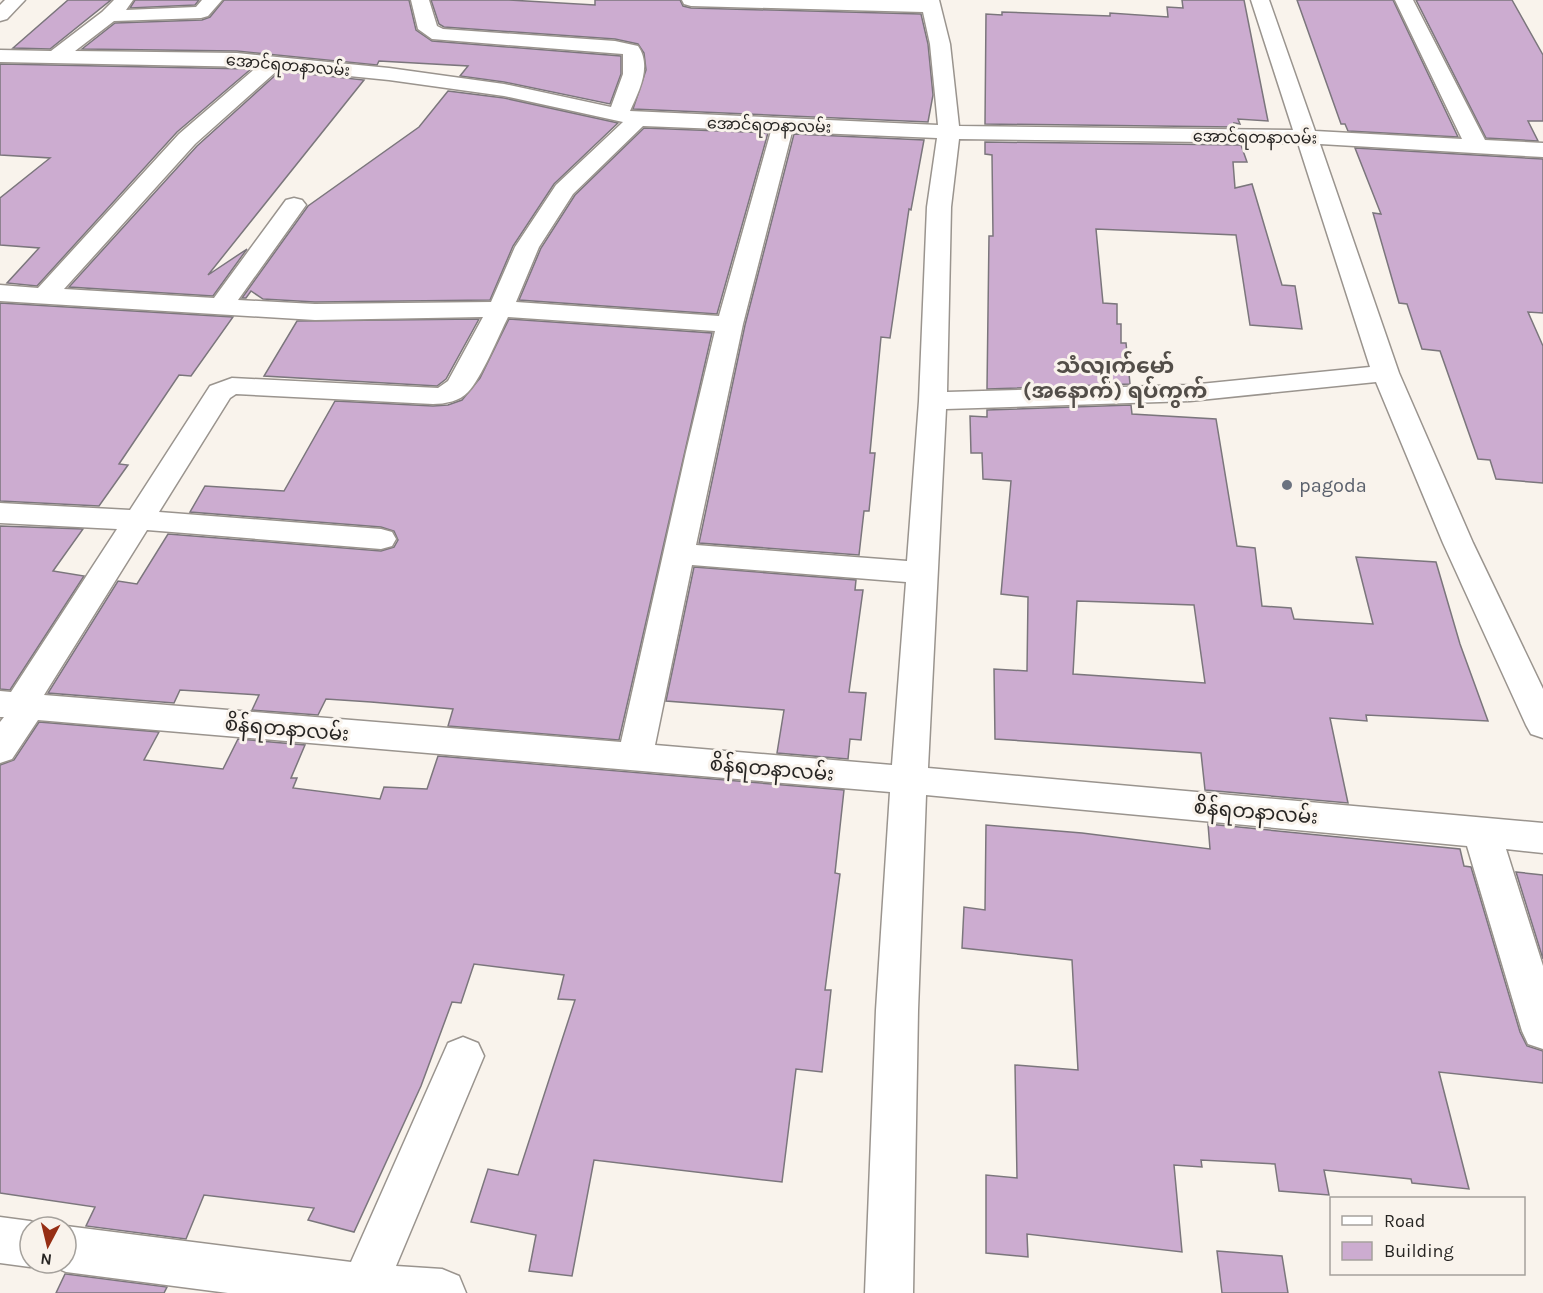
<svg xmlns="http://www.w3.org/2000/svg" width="1543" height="1293" font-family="Karla,'Noto Sans Myanmar',sans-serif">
<rect width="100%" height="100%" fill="#f9f3ec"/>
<g fill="#ccacd0" stroke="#7b767c" stroke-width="1.5" fill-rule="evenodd">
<polygon points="68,0 111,0 50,49 13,48"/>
<polygon points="135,0 199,0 195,5 130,8"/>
<polygon points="224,0 409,0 416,30 432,41 621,56 621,74 610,104 504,82 460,76 468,66 379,61 377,65 237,51 82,49 115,23 202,20 210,17"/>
<polygon points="431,0 509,0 595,5 595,0 680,0 683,6 691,8 921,14 928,44 933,95 928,122 633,109 646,70 644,53 638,44 615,39 444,27 439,24"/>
<polygon points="1182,0 1244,0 1268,121 1238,119 1240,124 1234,123 1235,127 985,124 986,14 1002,15 1002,12 1110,16 1110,13 1168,17 1167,7 1183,8"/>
<polygon points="1297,0 1393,0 1458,137 1348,131 1345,124 1341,124"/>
<polygon points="1416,0 1512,0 1543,55 1543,121 1528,121 1538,141 1486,138"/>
<polygon points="0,64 251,69 177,132 37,286 7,283 39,248 0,245 0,198 50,158 0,155"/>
<polygon points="280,71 364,80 208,275 247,249 213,296 69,287 197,146"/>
<polygon points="448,91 504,98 618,123 554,184 513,246 490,300 315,302 263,299 251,291 246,298 242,298 308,206 419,127"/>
<polygon points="644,128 768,133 717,314 519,300 541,248 575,195"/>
<polygon points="794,134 924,140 911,210 909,209 890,338 881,337 870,453 875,453 869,511 864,511 859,555 699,543 745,325"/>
<polygon points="985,142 1241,145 1247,162 1233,162 1235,188 1252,184 1282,285 1295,286 1302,329 1250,325 1236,235 1096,229 1103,303 1117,304 1117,324 1121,324 1121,343 1126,343 1130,384 987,389 989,236 993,236 992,155 985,154"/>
<polygon points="1355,148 1543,159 1543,313 1528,312 1543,346 1543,483 1496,479 1490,460 1478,459 1440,351 1422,349 1407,304 1399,303 1373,213 1381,214"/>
<polygon points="0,303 233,317 191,376 179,375 119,464 128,465 99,506 0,501"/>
<polygon points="479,319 446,379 437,386 264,376 297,321"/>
<polygon points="509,319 712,333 619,740 448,726 453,709 371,702 326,699 318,715 252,710 259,695 180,690 174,703 48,693 118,581 137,584 168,534 381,551 394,547 398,540 394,531 381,527 190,512 205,486 284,491 335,401 433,406 448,405 462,400 480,378"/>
<path d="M 1131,405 L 1132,414 L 1216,419 L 1237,546 L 1255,548 L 1262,606 L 1291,608 L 1294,619 L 1373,624 L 1356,557 L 1436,562 L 1460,644 L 1488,721 L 1366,715 L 1367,721 L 1330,718 L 1348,803 L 1205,790 L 1201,753 L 995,739 L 994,669 L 1027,671 L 1028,597 L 1001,594 L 1011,481 L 983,479 L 982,453 L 971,453 L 970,416 L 987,417 L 987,410 ZM 1077,601 L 1194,605 L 1205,683 L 1073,674 Z"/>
<polygon points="0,526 83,529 53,571 84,576 10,690 0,689"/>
<polygon points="694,567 856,580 855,590 863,590 849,692 866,693 861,740 850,739 848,759 777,753 784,710 666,701"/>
<polygon points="39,722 159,732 144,760 223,769 238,739 305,745 291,778 297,778 293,788 380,799 384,787 427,789 438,756 844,790 835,873 840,874 825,990 831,990 822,1072 796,1069 782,1182 594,1160 572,1276 529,1271 536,1235 471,1222 488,1169 518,1175 575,1000 558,999 564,975 474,964 461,1003 452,1002 421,1086 354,1232 308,1220 314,1208 204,1195 186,1239 86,1226 95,1207 0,1193 0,765 14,760"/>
<polygon points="1208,824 1460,849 1464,866 1471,867 1520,1032 1527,1046 1543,1051 1543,1083 1439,1072 1469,1189 1412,1183 1411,1179 1324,1170 1329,1195 1279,1191 1275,1164 1201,1160 1202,1167 1174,1165 1182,1252 1027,1234 1028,1257 986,1253 986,1175 1017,1178 1015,1065 1078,1070 1072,960 962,948 964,907 985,910 986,825 1082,833 1210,849"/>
<polygon points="1516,872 1543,875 1543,959"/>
<polygon points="1217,1251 1282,1256 1288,1293 1222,1293"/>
<polygon points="65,1274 66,1274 167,1287 164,1293 56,1293"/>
</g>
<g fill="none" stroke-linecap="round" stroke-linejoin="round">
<g stroke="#9a948e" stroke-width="3">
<g id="minor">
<polygon points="5,0 25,0 7,19 0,21 0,5"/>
<path d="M 114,0 L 133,0 L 126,10 L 196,7 L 202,0 L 222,0 L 208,16 L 201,18 L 114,21 L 75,51 L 237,53 L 389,68 L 504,84 L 611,107 L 623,74 L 623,54 L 432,39 L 418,29 L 411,0 L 429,0 L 437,26 L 443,29 L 615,41 L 638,46 C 652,66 639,91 630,111 L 938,125 L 930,44 L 923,12 L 691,6 L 684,4 L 682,0 L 939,0 L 950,44 L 959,126 L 1293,130 L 1251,0 L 1269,0 L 1315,131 L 1462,139 L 1395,0 L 1413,0 L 1485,140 L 1543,143 L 1543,157 L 1320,144 L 1399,373 L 1473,543 L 1543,689 L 1543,738 L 1531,734 L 1526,725 L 1443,543 L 1376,382 L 1190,401 L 946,409 L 928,768 L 1543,823 L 1543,853 L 1506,849 L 1543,966 L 1543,1049 L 1528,1044 L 1522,1031 L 1467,846 L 926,795 L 918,1010 L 913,1293 L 865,1293 L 876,1010 L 890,792 L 38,720 L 12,759 L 0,763 L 0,722 L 4,717 L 0,717 L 0,691 L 11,692 L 117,529 L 0,523 L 0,503 L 130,510 L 210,386 L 232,378 L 438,388 L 448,381 L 483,317 L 315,320 L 0,301 L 0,285 L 38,288 L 179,134 L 257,67 L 0,62 L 0,50 L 51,51 L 102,12 ZM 279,69 L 389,80 L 504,96 L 623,122 L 556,185 L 515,247 L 491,302 L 315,304 L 238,300 L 306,205 L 302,200 L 294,198 L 286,200 L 214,298 L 64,289 L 195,144 ZM 643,126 L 771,131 L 719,316 L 516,302 L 539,247 L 573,194 ZM 792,132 L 937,138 L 927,207 L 919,401 L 907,561 L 696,545 L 743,324 ZM 959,139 L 1298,143 L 1370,367 L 1190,385 L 947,392 L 951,207 ZM 508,317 L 715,331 L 686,452 L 621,742 L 44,695 L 147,530 L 381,549 L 392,546 L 396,539 L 392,532 L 381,529 L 159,512 L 230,398 L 236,394 L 433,404 C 445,404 460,401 468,392 C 481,379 499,335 508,317 ZM 692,565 L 906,582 L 892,765 L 655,745 Z"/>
<polygon points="463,1037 478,1043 484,1056 396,1266 442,1269 459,1276 466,1293 228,1293 66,1272 50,1265 49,1263 66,1263 66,1227 63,1227 66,1226 351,1262 448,1043"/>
<polygon points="0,1217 30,1221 44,1227 30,1227 30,1263 40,1263 30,1267 0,1263"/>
</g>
</g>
<use href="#minor" fill="#fff" fill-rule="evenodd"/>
</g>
<circle fill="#6b7280" stroke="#f9f3ec" stroke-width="2" cx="1287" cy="485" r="6"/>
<g text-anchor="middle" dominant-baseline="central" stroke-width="6" stroke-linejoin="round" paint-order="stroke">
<g font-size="16" fill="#272523" stroke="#f9f3ec">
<text transform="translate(288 65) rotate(5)">အောင်ရတနာလမ်း</text>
<text transform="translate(769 125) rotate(2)">အောင်ရတနာလမ်း</text>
<text transform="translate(1255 137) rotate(1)">အောင်ရတနာလမ်း</text>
</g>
<g font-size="20" fill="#5b616d" stroke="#f9f3ec" text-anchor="start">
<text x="1299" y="485">pagoda</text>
</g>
<g font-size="20" fill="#272523" stroke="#f9f3ec">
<text transform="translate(287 729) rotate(5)">စိန်ရတနာလမ်း</text>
<text transform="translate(772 769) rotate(5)">စိန်ရတနာလမ်း</text>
<text transform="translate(1256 812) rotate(5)">စိန်ရတနာလမ်း</text>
</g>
<g font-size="22" font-weight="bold" fill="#534e49" stroke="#f9f3ec">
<text x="1115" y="366">သံလျက်မော်<tspan x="1115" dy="25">(အနောက်) ရပ်ကွက်</tspan></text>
</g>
</g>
<rect x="1330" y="1197" width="195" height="78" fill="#f9f3ec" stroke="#a5a19c" stroke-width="1.5"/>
<rect x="1342" y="1216" width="30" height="9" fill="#ffffff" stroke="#a5a19c" stroke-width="1.5"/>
<text x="1384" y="1227" font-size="18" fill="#272523">Road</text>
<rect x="1342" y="1242" width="30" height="18" fill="#ccacd0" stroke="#a5a19c" stroke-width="1.5"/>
<text x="1384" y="1257" font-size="18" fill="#272523">Building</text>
<g transform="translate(48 1245) rotate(187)"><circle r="28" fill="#f9f3ec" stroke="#a5a19c" stroke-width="1.5"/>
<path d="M0-4.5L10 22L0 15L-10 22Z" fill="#962e14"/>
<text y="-9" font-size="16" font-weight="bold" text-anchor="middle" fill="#272523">N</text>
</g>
</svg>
